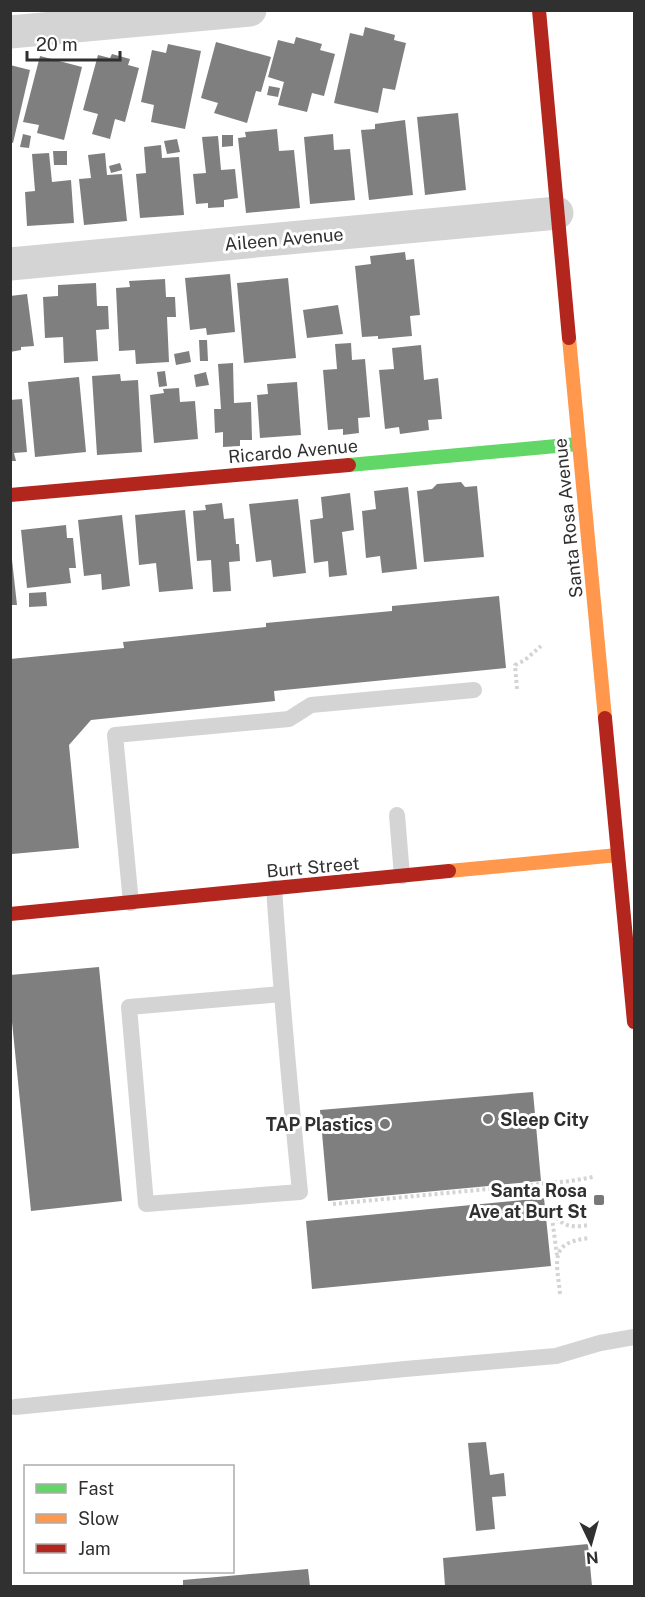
<svg xmlns="http://www.w3.org/2000/svg" width="645" height="1597" font-family="'Public Sans',sans-serif">
<rect width="100%" height="100%" fill="#fff"/>
<g fill="#7f7f7f">
<polygon points="365,27 395,35 394,40 406,43 395,90 383,88 378,113 334,103 350,33 363,36"/>
<polygon points="296,37 322,44 320,50 335,54 324,96 312,93 307,112 278,105 284,82 268,77 278,40 294,44"/>
<polygon points="216,42 271,57 261,92 256,91 247,123 214,113 218,103 201,98"/>
<polygon points="168,44 201,51 185,129 151,122 154,105 141,102 152,50 166,53"/>
<polygon points="112,54 130,59 128,65 139,68 125,122 115,119 110,139 92,134 98,114 83,110 98,55 110,58"/>
<polygon points="40,56 82,67 64,140 37,133 39,125 23,122"/>
<polygon points="10,65 30,70 13,143 10,142"/>
<polygon points="269,86 280,88 278,97 267,95"/>
<polygon points="458,113 466,190 425,195 417,117"/>
<polygon points="405,120 413,195 369,200 361,130 375,129 375,124"/>
<polygon points="277,129 279,151 294,150 300,208 246,213 238,138 246,137 245,132"/>
<polygon points="23,134 31,136 29,148 20,147"/>
<polygon points="333,134 334,150 350,149 355,200 310,204 304,137"/>
<polygon points="222,135 233,135 233,146 222,147"/>
<polygon points="218,136 221,170 235,169 238,198 224,200 224,207 208,208 208,203 196,204 193,174 206,173 202,137"/>
<polygon points="177,139 180,152 167,154 164,141"/>
<polygon points="161,145 162,158 179,157 184,215 140,218 136,174 146,173 144,147"/>
<polygon points="53,151 67,151 67,165 54,165"/>
<polygon points="49,153 52,182 71,180 74,223 27,226 25,192 35,191 32,154"/>
<polygon points="105,153 107,175 122,174 127,221 84,225 79,179 91,178 88,155"/>
<polygon points="120,163 122,170 111,173 109,166"/>
<polygon points="405,252 406,260 414,259 420,315 410,316 412,336 378,339 378,336 362,337 355,266 371,264 370,256"/>
<polygon points="230,274 235,332 207,335 206,328 190,330 185,278"/>
<polygon points="288,278 296,358 244,363 237,283"/>
<polygon points="165,279 166,297 175,297 176,317 167,317 169,362 136,364 135,350 119,351 116,288 130,287 129,281"/>
<polygon points="96,283 97,306 108,306 109,329 96,330 98,361 64,363 63,337 45,338 43,297 58,296 58,285"/>
<polygon points="27,294 34,346 21,347 21,350 10,352 10,296"/>
<polygon points="338,305 343,334 307,338 303,310"/>
<polygon points="199,340 207,340 208,361 200,361"/>
<polygon points="351,343 352,360 365,359 370,417 358,418 359,433 343,435 343,429 328,430 323,370 337,369 335,344"/>
<polygon points="421,345 424,380 438,378 442,419 428,420 429,430 400,434 399,427 385,429 379,370 394,369 392,348"/>
<polygon points="189,351 191,362 176,365 174,354"/>
<polygon points="233,363 234,403 251,402 252,440 240,440 240,446 223,447 223,432 215,433 214,409 221,409 218,364"/>
<polygon points="165,371 167,386 159,387 157,372"/>
<polygon points="206,372 209,385 196,387 194,375"/>
<polygon points="120,374 121,381 138,380 142,452 97,455 92,376"/>
<polygon points="79,377 86,452 35,457 28,382"/>
<polygon points="297,382 301,435 260,438 257,395 268,394 267,384"/>
<polygon points="179,388 180,402 195,401 198,439 154,443 150,395 164,393 163,389"/>
<polygon points="22,399 27,452 14,453 16,461 10,461 10,400"/>
<polygon points="461,482 465,487 477,486 484,557 424,562 417,491 432,489 437,484"/>
<polygon points="408,487 417,569 382,573 380,556 366,558 362,511 376,509 374,491"/>
<polygon points="350,493 354,530 342,532 347,575 329,577 328,561 314,563 310,520 323,518 321,497"/>
<polygon points="298,499 306,573 273,577 271,560 256,562 249,504"/>
<polygon points="222,503 224,519 234,518 236,544 239,544 240,561 229,562 231,591 213,592 211,560 197,561 193,511 206,510 205,505"/>
<polygon points="185,510 193,589 159,592 156,563 139,565 135,515"/>
<polygon points="122,515 130,586 102,590 101,574 84,576 78,520"/>
<polygon points="66,525 67,538 73,538 76,568 69,568 71,583 27,588 21,530"/>
<polygon points="10,560 12,560 17,605 10,605"/>
<polygon points="46,592 47,606 29,607 29,593"/>
<polygon points="499,596 506,668 274,691 275,701 91,720 69,745 79,848 12,854 10,659 124,648 123,642 266,627 266,623 392,611 392,606"/>
<polygon points="99,967 122,1201 31,1211 10,1002 10,975"/>
<polygon points="533,1092 541,1181 328,1201 320,1110"/>
<polygon points="544,1198 551,1266 312,1289 306,1221"/>
<polygon points="486,1442 490,1475 504,1473 506,1496 492,1497 495,1529 476,1531 468,1443"/>
<polygon points="588,1544 592,1586 445,1586 443,1558"/>
<polygon points="308,1569 310,1586 183,1586 183,1580"/>
</g>
<g fill="none" stroke-linecap="round" stroke-linejoin="round">
<g stroke="#d4d4d4" stroke-width="4" stroke-dasharray="3 3" stroke-linecap="butt">
<polyline points="517,689 515,665 525,660 541,646"/>
<polyline points="333,1204 571,1181 593,1177"/>
<path d="M 548,1209 C 555,1213 557,1220 563,1223 C 570,1228 581,1226 589,1225"/>
<polyline points="551,1211 557,1255"/>
<path d="M 560,1294 C 557,1261 548,1242 590,1238"/>
</g>
<g stroke="#d4d4d4" stroke-width="16">
<polyline points="397,815 402,876"/>
<path d="M 274,888 C 281,990 290,1091 300,1192 L 146,1204 L 129,1007 L 282,994"/>
<polyline points="131,903 115,735 289,719 311,705 474,690"/>
<polyline points="15,1407 405,1369 556,1356 600,1343 634,1337"/>
</g>
<g stroke="#d4d4d4" stroke-width="33">
<polyline points="10,32 250,10"/>
<polyline points="10,264 557,213"/>
</g>
<polyline stroke="#63d668" stroke-width="14" points="349,465 578,444"/>
<g stroke="#ff974d" stroke-width="14">
<polyline points="569,338 605,718"/>
<polyline points="449,871 618,855"/>
</g>
<g stroke="#b3261e" stroke-width="14">
<polyline points="539,10 569,338"/>
<polyline points="10,495 349,465"/>
<polyline points="605,718 634,1022"/>
<polyline points="10,914 449,871"/>
</g>
</g>
<g fill="#787878" stroke="#fff" stroke-width="2">
<circle cx="488" cy="1119" r="6"/>
<circle cx="385" cy="1124" r="6"/>
<rect x="593" y="1194" width="12" height="12" rx="3"/>
</g>
<g text-anchor="middle" dominant-baseline="central" stroke-width="6" stroke-linejoin="round" paint-order="stroke">
<g font-size="18" fill="#303030" stroke="#fff">
<text transform="translate(284 239) rotate(-5)">Aileen Avenue</text>
<text transform="translate(293 451) rotate(-5)">Ricardo Avenue</text>
<text transform="translate(568 518) rotate(-96)">Santa Rosa Avenue</text>
<text transform="translate(313 867) rotate(-5)">Burt Street</text>
</g>
<g font-size="18" font-weight="bold" fill="#303030" stroke="#fff" text-anchor="end">
<text x="500" y="1119" text-anchor="start">Sleep City</text>
<text x="373" y="1124">TAP Plastics</text>
<text x="587" y="1190">Santa Rosa<tspan x="587" dy="21">Ave at Burt St</tspan></text>
</g>
</g>
<rect width="645" height="1597" fill="none" stroke="#303030" stroke-width="24"/>
<rect x="24" y="1465" width="210" height="108" fill="#ffffff" stroke="#acacac" stroke-width="1.5"/>
<rect x="36" y="1484" width="30" height="9" fill="#63d668" stroke="#acacac" stroke-width="1.5"/>
<text x="78" y="1495" font-size="18" fill="#303030">Fast</text>
<rect x="36" y="1514" width="30" height="9" fill="#ff974d" stroke="#acacac" stroke-width="1.5"/>
<text x="78" y="1525" font-size="18" fill="#303030">Slow</text>
<rect x="36" y="1544" width="30" height="9" fill="#b3261e" stroke="#acacac" stroke-width="1.5"/>
<text x="78" y="1555" font-size="18" fill="#303030">Jam</text>
<g transform="translate(591 1543) rotate(175)" stroke="#ffffff" stroke-width="4.5" paint-order="stroke">
<path d="M0-4.5L10 22L0 15L-10 22Z" fill="#303030"/>
<text y="-9" font-size="16" font-weight="bold" text-anchor="middle" fill="#303030">N</text>
</g>
<path d="M27 51v9h93v-9" fill="none" stroke="#303030" stroke-width="3"/>
<text x="36" y="51" font-size="18" fill="#303030" stroke="#ffffff" stroke-width="4.5" paint-order="stroke">20 m</text>
</svg>
